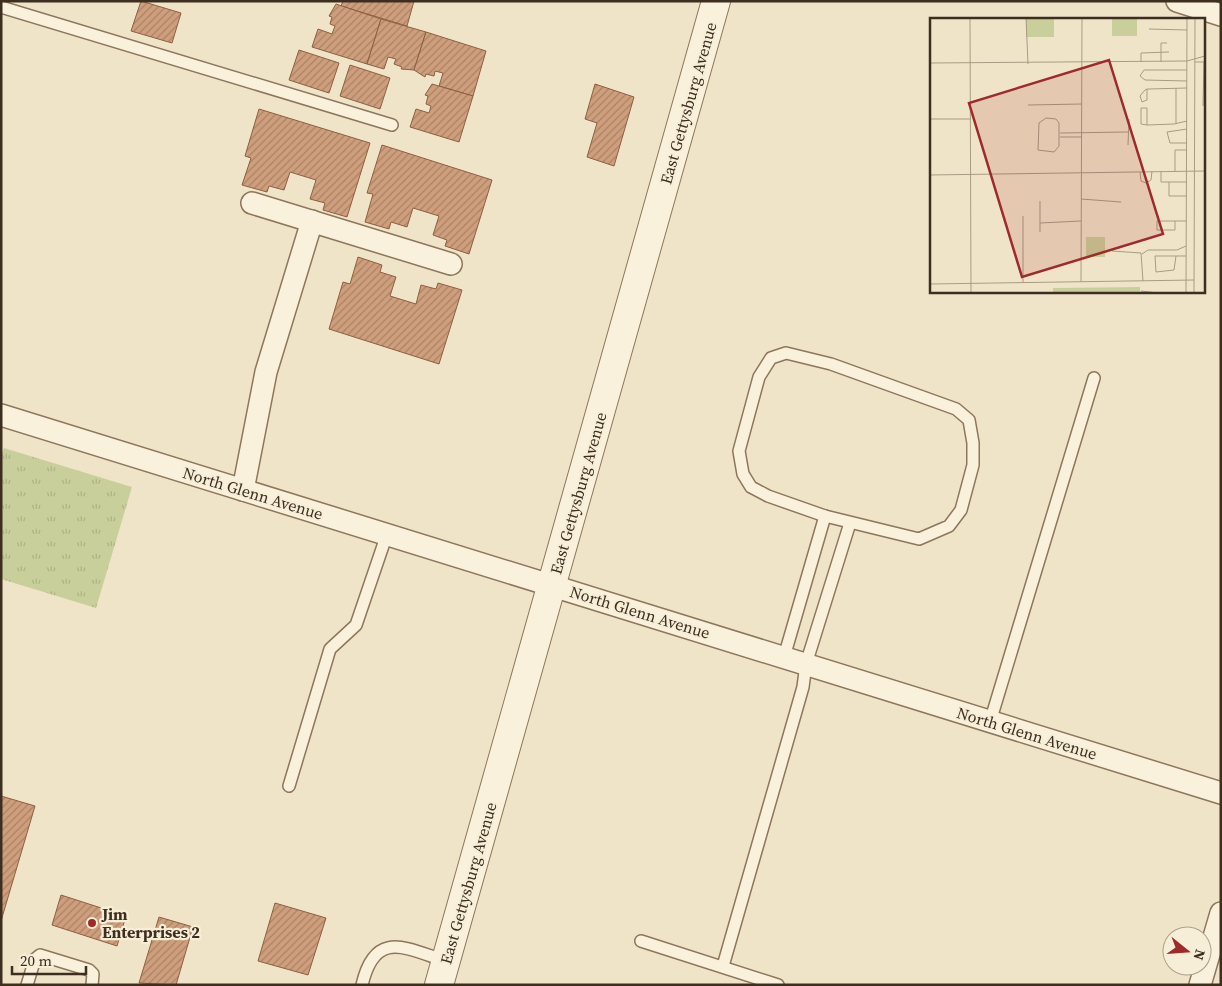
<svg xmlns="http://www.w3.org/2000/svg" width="1222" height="986" font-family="'Source Serif 4',serif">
<defs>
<pattern id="grass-tufts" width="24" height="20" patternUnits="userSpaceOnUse" patternTransform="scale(1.25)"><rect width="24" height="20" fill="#c9cf9b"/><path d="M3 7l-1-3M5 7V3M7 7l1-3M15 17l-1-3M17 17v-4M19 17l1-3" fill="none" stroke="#aeb285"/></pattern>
<pattern id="building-hatch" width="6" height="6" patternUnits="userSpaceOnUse" patternTransform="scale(1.25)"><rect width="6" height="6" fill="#cf9f7d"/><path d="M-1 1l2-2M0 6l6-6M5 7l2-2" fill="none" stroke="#a98266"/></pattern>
</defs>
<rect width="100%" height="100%" fill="#f0e4c8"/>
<polygon fill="url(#grass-tufts)" points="4,448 132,487 96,608 1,579 1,456"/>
<g fill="url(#building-hatch)" stroke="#8d5f41">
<polygon points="141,1 181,13 172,43 131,31"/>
<polygon points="343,1 414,1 407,26 341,6"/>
<polygon points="336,4 381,19 367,64 312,47 318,29 332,34 335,26 330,24 332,17 329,16"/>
<polygon points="381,19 426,32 414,70 401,69 402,67 394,64 396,59 388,57 384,69 367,64"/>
<polygon points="426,32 486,51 473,96 439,86 443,73 435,71 434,76 426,74 425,77 414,70"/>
<polygon points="299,50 339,63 329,93 289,80"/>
<polygon points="350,65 390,78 380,109 340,96"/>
<polygon points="432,84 473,96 459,142 410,127 416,109 429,113 431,106 426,104 428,96 425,95"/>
<polygon points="595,84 634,97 614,166 587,157 597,123 585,119"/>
<polygon points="259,109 370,143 347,217 323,210 325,203 310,199 316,180 290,172 284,190 269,186 267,192 242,185 251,158 245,156"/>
<polygon points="382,145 492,180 469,254 445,246 447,240 433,235 439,216 413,208 407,227 391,222 389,229 365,222 373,194 367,193"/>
<polygon points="358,257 382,265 380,272 396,277 390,296 416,304 421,285 436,289 438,283 462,290 439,364 329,329 343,282 350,284"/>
<polygon points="1,796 35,806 1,921"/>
<polygon points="61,895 126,916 117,946 52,925"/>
<polygon points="275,903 326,918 308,975 258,961"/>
<polygon points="159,917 193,927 176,985 139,983"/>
</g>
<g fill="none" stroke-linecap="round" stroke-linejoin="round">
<g stroke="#8d765c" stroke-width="14">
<g id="service">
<polyline points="1,7 392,125"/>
<polygon points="786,353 831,364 956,409 969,420 973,443 973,465 961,510 949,526 919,539 825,516 768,496 751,487 743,474 739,451 759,377 771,358"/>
<polyline points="784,657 825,516"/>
<polyline points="990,722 1094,378"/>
<polyline points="289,786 330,649 356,625 387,534"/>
<polyline points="641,941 778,985"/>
<polyline points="723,966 803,687 806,664 850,523"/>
<polyline points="27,985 35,959 40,955 89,970 93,974 92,985"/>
<path d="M 362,985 C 375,929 405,948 446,961"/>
</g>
</g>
<g stroke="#8d765c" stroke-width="24">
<g id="minor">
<polyline points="1177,1 1221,15"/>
<polyline points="252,203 451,264"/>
<polyline points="1,415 1221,793"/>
<polyline points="243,490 266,372 312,221"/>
<polyline points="1200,985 1221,913"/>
</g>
</g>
<g stroke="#8d765c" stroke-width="30">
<polyline id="tertiary" points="439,985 716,1"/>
</g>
<use href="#service" stroke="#faf1dc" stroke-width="11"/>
<use href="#minor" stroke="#faf1dc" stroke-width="21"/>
<use href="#tertiary" stroke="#faf1dc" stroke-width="28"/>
</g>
<circle fill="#9e2a2b" stroke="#f7eed8" stroke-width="2" cx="92" cy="923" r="5"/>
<g text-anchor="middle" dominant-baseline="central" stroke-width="4.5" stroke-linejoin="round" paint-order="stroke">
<g font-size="16" fill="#3d2e20" stroke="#f7eed8">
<text transform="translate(688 103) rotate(-74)">East Gettysburg Avenue</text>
<text transform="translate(253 493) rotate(17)">North Glenn Avenue</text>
<text transform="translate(578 493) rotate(-74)">East Gettysburg Avenue</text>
<text transform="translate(640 612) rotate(17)">North Glenn Avenue</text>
<text transform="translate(1027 733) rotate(17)">North Glenn Avenue</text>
<text transform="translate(468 883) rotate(-74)">East Gettysburg Avenue</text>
</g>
<g font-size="16" font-weight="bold" fill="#3d2e20" stroke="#f7eed8" text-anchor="start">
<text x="102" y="914">Jim<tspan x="102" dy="18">Enterprises 2</tspan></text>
</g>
</g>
<g transform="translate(930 18)">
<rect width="275" height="275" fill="#f0e4c8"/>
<path d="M 96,0 L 124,0 L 124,19 L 96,19 ZM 182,0 L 207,0 L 207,18 L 182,18 ZM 156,219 L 175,219 L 175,239 L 156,239 ZM 210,269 L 210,275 L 123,275 L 123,270 Z" fill="#c9cf9b"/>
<path fill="none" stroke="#a89b85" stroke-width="1" d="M 40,0 L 41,275M 96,0 L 98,46M 219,11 L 257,12M 211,44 L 211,35 L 239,34M 231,44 L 231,25 L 237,25M 265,44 L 274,44 L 273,88M 0,45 L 257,43 L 275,38M 257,63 L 215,62 L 210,58 L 214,52 L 257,52M 246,70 L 246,106M 217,71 L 217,82 L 212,84 L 210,78 L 215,72 L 217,71 L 219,71 L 257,70M 98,87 L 152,86M 116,100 L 126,101 L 129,105 L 129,128 L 124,134 L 108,132 L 109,105 ZM 0,101 L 41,101M 217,107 L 217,90 L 211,90 L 211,106 L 217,107 L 244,106 L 257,103M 130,115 L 198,114M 130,119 L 152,119M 257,125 L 240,125 L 237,114 L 257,111M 198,127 L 199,101M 231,153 L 231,164 L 257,164M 245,153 L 245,132 L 257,132M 210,154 L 211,163 L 216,165 L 221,162 L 222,153M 0,157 L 275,153M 239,164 L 239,178 L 257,178M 151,181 L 191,184M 110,183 L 110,214M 93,198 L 93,265M 245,203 L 245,212 L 227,212 L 227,203 L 257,203M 110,205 L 151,203M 182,233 L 211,235 L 213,263M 212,236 L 218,232 L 247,232 L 256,228M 246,238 L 244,252 L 226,254 L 225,238 L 256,238M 151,264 L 152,0M 275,264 L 275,244M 0,266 L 264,262M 211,273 L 228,275M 256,275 L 257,0M 264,275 L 265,0"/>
<path fill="#9e2a2b" fill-opacity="0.15" stroke="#9e2a2b" stroke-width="2.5" d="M 179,42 L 233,216 L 92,259 L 39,85 Z"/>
<rect width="275" height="275" fill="none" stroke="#3d2e20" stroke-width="2.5"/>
</g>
<rect width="1222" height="986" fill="none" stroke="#3d2e20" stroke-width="5"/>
<g transform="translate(1187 951) rotate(107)"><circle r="24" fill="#f7eed8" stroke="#ada18e"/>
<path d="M0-4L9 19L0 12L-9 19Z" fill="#9e2a2b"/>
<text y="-8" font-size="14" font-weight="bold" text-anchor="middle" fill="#3d2e20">N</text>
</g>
<path d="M12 966v8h74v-8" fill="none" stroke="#3d2e20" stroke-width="2.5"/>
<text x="20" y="966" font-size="15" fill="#3d2e20" stroke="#f7eed8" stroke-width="4" paint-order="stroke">20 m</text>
</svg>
